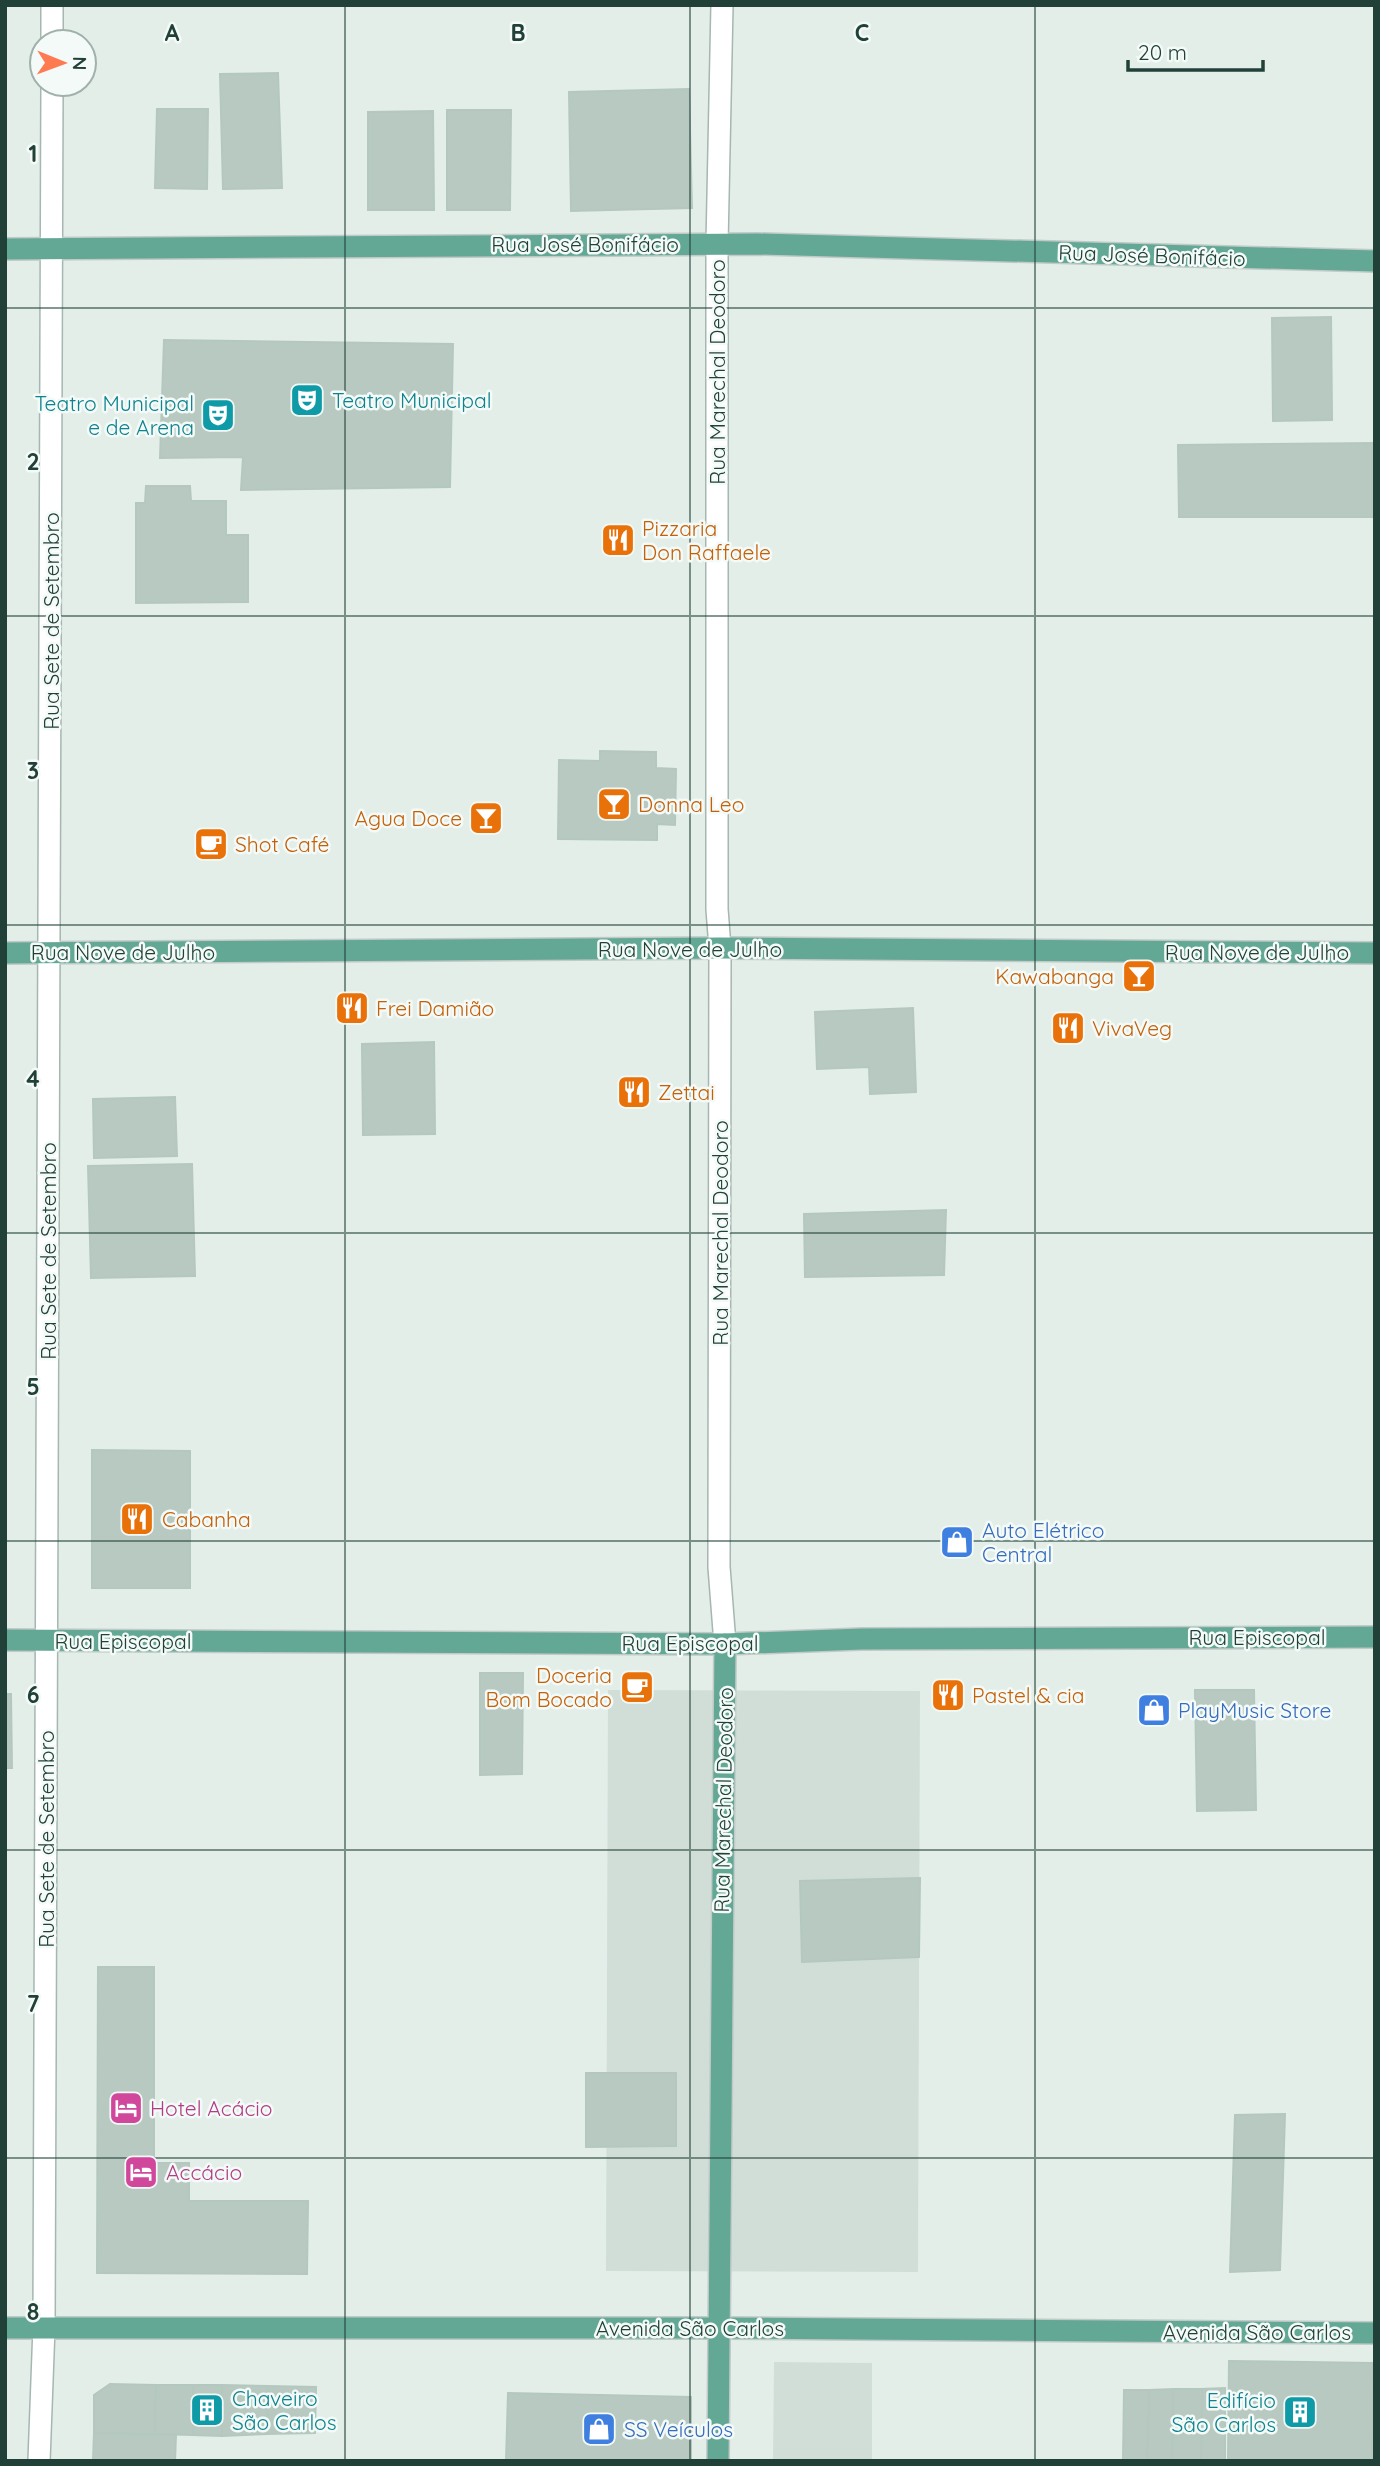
<svg xmlns="http://www.w3.org/2000/svg" width="1380" height="2466" font-family="Quicksand,sans-serif">
<rect width="100%" height="100%" fill="#e3eee9"/>
<g fill="#d1ded8">
<polygon points="608,1690 920,1691 918,2272 606,2271"/>
<polygon points="774,2362 872,2363 872,2461 773,2461"/>
</g>
<g fill="#b8c9c2" stroke="#b4c8c0" stroke-width="2">
<polygon points="278,73 282,188 223,189 220,74"/>
<polygon points="689,89 692,208 571,211 569,92"/>
<polygon points="157,109 208,109 207,189 155,188"/>
<polygon points="447,110 511,110 510,210 447,210"/>
<polygon points="433,111 434,210 368,210 368,112"/>
<polygon points="1331,317 1332,420 1273,421 1272,318"/>
<polygon points="164,340 453,344 450,487 241,490 243,457 160,458"/>
<polygon points="1375,443 1375,517 1179,517 1178,445"/>
<polygon points="146,486 190,486 191,501 226,501 226,535 248,535 248,602 136,603 136,503 145,503"/>
<polygon points="600,751 656,752 656,768 676,769 675,825 657,824 657,840 558,839 559,760 600,761"/>
<polygon points="913,1008 916,1092 870,1094 869,1067 817,1069 815,1012"/>
<polygon points="434,1042 435,1134 363,1135 362,1044"/>
<polygon points="175,1097 177,1156 94,1158 93,1099"/>
<polygon points="192,1164 195,1276 91,1278 88,1166"/>
<polygon points="946,1210 944,1275 805,1277 804,1214"/>
<polygon points="92,1450 190,1451 190,1588 92,1588"/>
<polygon points="480,1673 523,1673 522,1774 480,1775"/>
<polygon points="1195,1690 1254,1690 1256,1810 1197,1811"/>
<polygon points="5,1694 11,1694 12,1768 5,1768"/>
<polygon points="920,1878 919,1957 802,1962 800,1881"/>
<polygon points="98,1967 154,1967 154,2163 189,2163 189,2201 308,2201 307,2274 97,2273"/>
<polygon points="586,2073 676,2073 676,2146 586,2147"/>
<polygon points="1285,2114 1280,2270 1230,2272 1235,2115"/>
<polygon points="1229,2361 1373,2363 1372,2461 1228,2461"/>
<polygon points="110,2384 156,2385 155,2434 94,2433 94,2395"/>
<polygon points="156,2385 193,2385 193,2435 155,2434"/>
<polygon points="193,2385 222,2385 222,2436 193,2435"/>
<polygon points="222,2385 268,2386 267,2434 222,2436"/>
<polygon points="268,2386 316,2387 315,2433 267,2434"/>
<polygon points="1225,2388 1225,2461 1201,2461 1202,2389"/>
<polygon points="1173,2389 1202,2389 1201,2461 1172,2461"/>
<polygon points="1173,2389 1172,2461 1147,2461 1149,2390"/>
<polygon points="1124,2390 1149,2390 1147,2461 1123,2461"/>
<polygon points="508,2393 691,2397 691,2461 506,2461"/>
<polygon points="94,2433 176,2435 175,2461 93,2461"/>
</g>
<g fill="none" stroke-linecap="round" stroke-linejoin="round">
<g stroke="#a5b7b0" stroke-width="24">
<g id="minor">
<polyline points="722,5 717,244 717,909 720,948 719,1567 725,1644"/>
<polyline points="52,42 52,5"/>
<polyline points="39,2461 44,2327 52,84"/>
</g>
</g>
<g stroke="#c1cac7" stroke-width="24">
<g id="major">
<polyline points="5,249 758,244 1375,261"/>
<polyline points="5,953 720,948 1375,953"/>
<polyline points="5,1640 725,1644 862,1639 1375,1637"/>
<polyline points="5,2328 719,2328 1375,2333"/>
<polyline points="718,2461 725,1644"/>
</g>
</g>
<use href="#minor" stroke="#fff" stroke-width="21"/>
<use href="#major" stroke="#63a795" stroke-width="21"/>
</g>
<path fill="none" stroke="#214138" stroke-width="2" stroke-opacity="0.55" d="M 345,5 L 345,2461M 690,5 L 690,2461M 1035,5 L 1035,2461M 5,308 L 1375,308M 5,616 L 1375,616M 5,925 L 1375,925M 5,1233 L 1375,1233M 5,1541 L 1375,1541M 5,1850 L 1375,1850M 5,2158 L 1375,2158"/>
<defs>
<g id="theatre-square" transform="scale(1.75)"><rect x="-9" y="-9" width="18" height="18" rx="4" fill="#0f9aa8" stroke="#f4faf7"/><path d="M-5-5.5Q0-4 5-5.5V0Q5 5 0 6Q-5 5-5 0ZM-3.3-2.5H-1v1.5H-3.3ZM1-2.5H3.3v1.5H1ZM-2.8 1Q0 5.5 2.8 1Z" fill="#fff"/></g>
<g id="restaurant-square" transform="scale(1.75)"><rect x="-9" y="-9" width="18" height="18" rx="4" fill="#e8710a" stroke="#f4faf7"/><path d="M-5-6h1v4h1v-4h1v4h1v-4h1v5L-1.5 .5V6h-2V.5L-5-1ZM5-6V6H3V1.5H1.5Q1.5-4 5-6Z" fill="#fff"/></g>
<g id="bar-square" transform="scale(1.75)"><rect x="-9" y="-9" width="18" height="18" rx="4" fill="#e8710a" stroke="#f4faf7"/><path d="M-6-5H6L.8 .8V4.5H3.5V6h-7V4.5H-.8V.8Z" fill="#fff"/></g>
<g id="cafe-square" transform="scale(1.75)"><rect x="-9" y="-9" width="18" height="18" rx="4" fill="#e8710a" stroke="#f4faf7"/><path d="M-5.5-4.5H6V0H3Q3 3.5 0 3.5H-2.5Q-5.5 3.5-5.5 0ZM3-3.2v2h1.7v-2ZM-6 4.5H4V6H-6Z" fill="#fff"/></g>
<g id="shop-square" transform="scale(1.75)"><rect x="-9" y="-9" width="18" height="18" rx="4" fill="#3f7fe0" stroke="#f4faf7"/><path d="M-5-2.5h2.3a2.7 3.5 0 0 1 5.4 0H5L5.5 6h-11ZM-1.5-2.5h3a1.5 2.3 0 0 0-3 0Z" fill="#fff"/></g>
<g id="hotel-square" transform="scale(1.75)"><rect x="-9" y="-9" width="18" height="18" rx="4" fill="#d1479c" stroke="#f4faf7"/><path d="M-6-4.5h1.5V1H6V5H4.5V3h-9V5H-6ZM-4 0a1.8 1.8 0 1 1 3.6 0ZM.5 0V-2.5h3Q6-2.5 6 0Z" fill="#fff"/></g>
<g id="building-square" transform="scale(1.75)"><rect x="-9" y="-9" width="18" height="18" rx="4" fill="#0f9aa8" stroke="#f4faf7"/><path d="M-4-6H4V6H1V3H-1V6H-4ZM-2.5-4.3h1.7v1.8h-1.7ZM.8-4.3h1.7v1.8H.8ZM-2.5-1h1.7V.8h-1.7ZM.8-1h1.7V.8H.8Z" fill="#fff"/></g>
</defs>
<g fill-rule="evenodd">
<use href="#theatre-square" x="307" y="400"/>
<use href="#theatre-square" x="218" y="415"/>
<use href="#restaurant-square" x="618" y="540"/>
<use href="#bar-square" x="614" y="804"/>
<use href="#bar-square" x="486" y="818"/>
<use href="#cafe-square" x="211" y="844"/>
<use href="#bar-square" x="1139" y="976"/>
<use href="#restaurant-square" x="352" y="1008"/>
<use href="#restaurant-square" x="1068" y="1028"/>
<use href="#restaurant-square" x="634" y="1092"/>
<use href="#restaurant-square" x="137" y="1519"/>
<use href="#shop-square" x="957" y="1542"/>
<use href="#cafe-square" x="637" y="1687"/>
<use href="#restaurant-square" x="948" y="1695"/>
<use href="#shop-square" x="1154" y="1710"/>
<use href="#hotel-square" x="126" y="2108"/>
<use href="#hotel-square" x="141" y="2172"/>
<use href="#building-square" x="207" y="2410"/>
<use href="#building-square" x="1300" y="2412"/>
<use href="#shop-square" x="599" y="2429"/>
</g>
<g text-anchor="middle" dominant-baseline="central" stroke-width="5" stroke-linejoin="round" paint-order="stroke">
<g font-size="21" fill="#214138" stroke="#f4faf7">
<text x="585" y="244">Rua José Bonifácio</text>
<text transform="translate(1152 255) rotate(2)">Rua José Bonifácio</text>
<text transform="translate(717 372) rotate(-90)">Rua Marechal Deodoro</text>
<text transform="translate(51 621) rotate(-90)">Rua Sete de Setembro</text>
<text x="690" y="949">Rua Nove de Julho</text>
<text x="123" y="952">Rua Nove de Julho</text>
<text x="1257" y="952">Rua Nove de Julho</text>
<text transform="translate(720 1233) rotate(-90)">Rua Marechal Deodoro</text>
<text transform="translate(48 1251) rotate(-90)">Rua Sete de Setembro</text>
<text x="1257" y="1637">Rua Episcopal</text>
<text x="123" y="1641">Rua Episcopal</text>
<text x="690" y="1643">Rua Episcopal</text>
<text transform="translate(723 1800) rotate(-89)">Rua Marechal Deodoro</text>
<text transform="translate(46 1839) rotate(-90)">Rua Sete de Setembro</text>
<text x="690" y="2328">Avenida São Carlos</text>
<text x="1257" y="2332">Avenida São Carlos</text>
</g>
<g font-size="21" fill="#0d838f" stroke="#f4faf7" text-anchor="start">
<text x="332" y="400">Teatro Municipal</text>
<text x="194" y="403" text-anchor="end">Teatro Municipal<tspan x="194" dy="24">e de Arena</tspan></text>
<text x="232" y="2398">Chaveiro<tspan x="232" dy="24">São Carlos</tspan></text>
<text x="1276" y="2400" text-anchor="end">Edifício<tspan x="1276" dy="24">São Carlos</tspan></text>
</g>
<g font-size="21" fill="#c56008" stroke="#f4faf7" text-anchor="start">
<text x="642" y="528">Pizzaria<tspan x="642" dy="24">Don Raffaele</tspan></text>
<text x="638" y="804">Donna Leo</text>
<text x="462" y="818" text-anchor="end">Agua Doce</text>
<text x="235" y="844">Shot Café</text>
<text x="1114" y="976" text-anchor="end">Kawabanga</text>
<text x="376" y="1008">Frei Damião</text>
<text x="1092" y="1028">VivaVeg</text>
<text x="658" y="1092">Zettai</text>
<text x="162" y="1519">Cabanha</text>
<text x="612" y="1675" text-anchor="end">Doceria<tspan x="612" dy="24">Bom Bocado</tspan></text>
<text x="972" y="1695">Pastel &amp; cia</text>
</g>
<g font-size="21" fill="#366cbe" stroke="#f4faf7" text-anchor="start">
<text x="982" y="1530">Auto Elétrico<tspan x="982" dy="24">Central</tspan></text>
<text x="1178" y="1710">PlayMusic Store</text>
<text x="624" y="2429">SS Veículos</text>
</g>
<g font-size="21" fill="#b23c85" stroke="#f4faf7" text-anchor="start">
<text x="150" y="2108">Hotel Acácio</text>
<text x="166" y="2172">Accácio</text>
</g>
</g>
<g font-size="23" text-anchor="middle" font-weight="bold" fill="#214138" stroke="#f4faf7" stroke-width="5" stroke-linejoin="round" paint-order="stroke">
<text x="172" y="41">A</text>
<text x="518" y="41">B</text>
<text x="862" y="41">C</text>
<text x="33" y="162">1</text>
<text x="33" y="470">2</text>
<text x="33" y="779">3</text>
<text x="33" y="1087">4</text>
<text x="33" y="1395">5</text>
<text x="33" y="1703">6</text>
<text x="33" y="2012">7</text>
<text x="33" y="2320">8</text>
</g>
<rect width="1380" height="2466" fill="none" stroke="#214138" stroke-width="14"/>
<g transform="translate(63 63) rotate(91)"><circle r="33" fill="#f4faf7" stroke="#a0b0ab" stroke-width="2"/>
<path d="M0-5L12 26L0 18L-12 26Z" fill="#fe7a51"/>
<text y="-10" font-size="19" font-weight="bold" text-anchor="middle" fill="#214138">N</text>
</g>
<path d="M1128 60v10h135v-10" fill="none" stroke="#214138" stroke-width="3.5"/>
<text x="1138" y="60" font-size="21" fill="#214138" stroke="#f4faf7" stroke-width="5" paint-order="stroke">20 m</text>
</svg>
